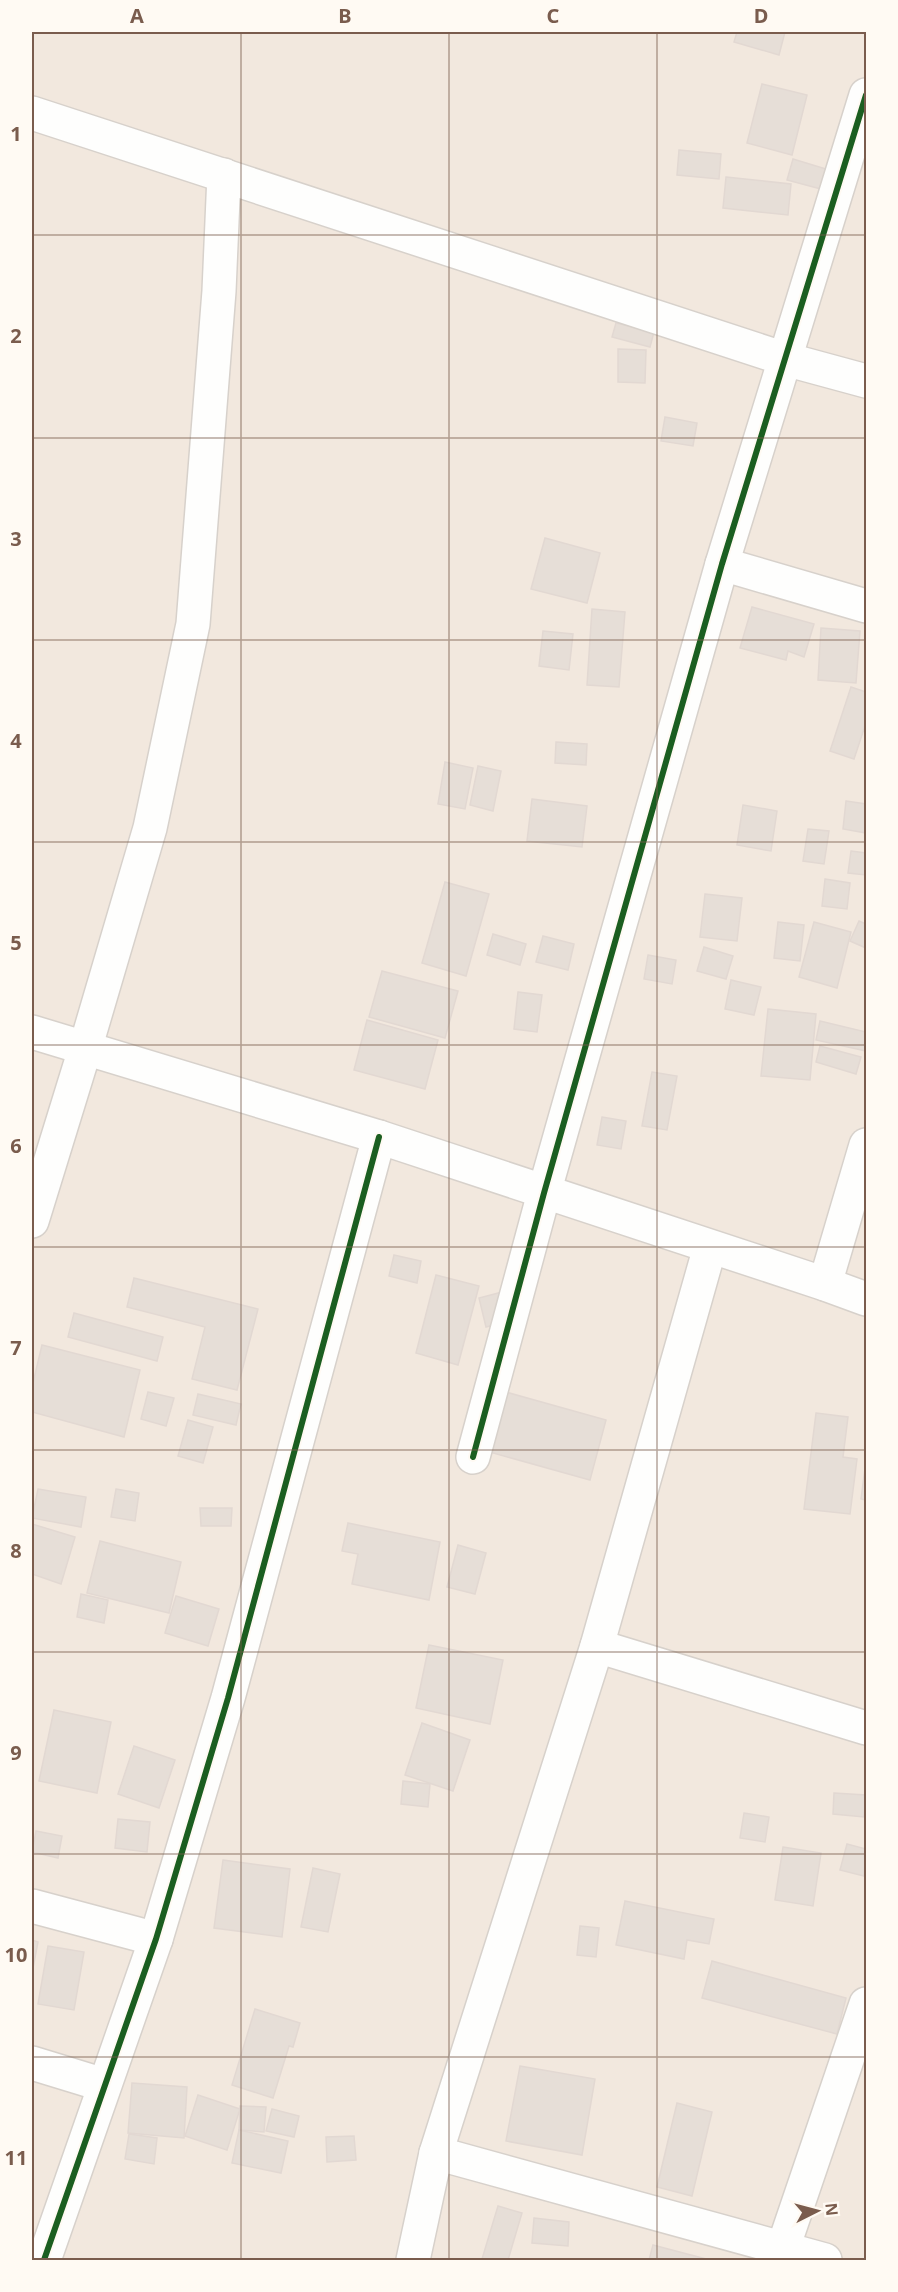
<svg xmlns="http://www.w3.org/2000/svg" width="898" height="2292" font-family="'Noto Sans',sans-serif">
<rect width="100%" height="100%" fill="#f9f5f0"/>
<rect fill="#f2e8de" x="32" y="32" width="834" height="2228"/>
<g fill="#e6ded7" stroke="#e2d8d2" stroke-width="1.5">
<polygon points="737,32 785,32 779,55 734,42"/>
<polygon points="762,84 807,95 792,155 747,143"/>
<polygon points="679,150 721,154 719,179 677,175"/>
<polygon points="793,159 826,169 821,189 787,180"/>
<polygon points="726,177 791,184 788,215 723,208"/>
<polygon points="616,323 654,332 650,347 612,337"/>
<polygon points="618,349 646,350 645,383 618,382"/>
<polygon points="665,417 697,423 693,446 661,441"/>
<polygon points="545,538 600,553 587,603 531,589"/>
<polygon points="752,607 814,624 804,657 788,651 786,660 740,648"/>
<polygon points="592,609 625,612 619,687 587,685"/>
<polygon points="821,628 860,631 856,683 818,680"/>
<polygon points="543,631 573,634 569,670 539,666"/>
<polygon points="851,687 866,692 866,723 854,759 830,751"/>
<polygon points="556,742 587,744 586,765 555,763"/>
<polygon points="445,762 473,768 465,809 438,804"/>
<polygon points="478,766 501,771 493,811 470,805"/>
<polygon points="532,799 587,806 582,847 527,841"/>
<polygon points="846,801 866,804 866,833 843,829"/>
<polygon points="743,805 777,811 771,851 737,845"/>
<polygon points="808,829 829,831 824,864 803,861"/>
<polygon points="851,851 866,853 866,875 848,873"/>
<polygon points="825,879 850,883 847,909 822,906"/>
<polygon points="445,882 489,894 466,976 422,963"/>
<polygon points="705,894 742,898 737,941 700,937"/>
<polygon points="859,921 866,924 866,948 850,941"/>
<polygon points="778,922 804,925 800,961 774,958"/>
<polygon points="814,922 851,932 837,988 799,977"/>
<polygon points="493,934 526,944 520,965 487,955"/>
<polygon points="543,936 574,944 568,970 536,962"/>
<polygon points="704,947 733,956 726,979 697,971"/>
<polygon points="648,955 676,960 672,984 644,979"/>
<polygon points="382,971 458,991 445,1038 369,1017"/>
<polygon points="731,980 761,987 754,1015 725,1009"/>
<polygon points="518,992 542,995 537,1032 514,1029"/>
<polygon points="768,1009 816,1014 810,1080 761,1076"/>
<polygon points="367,1020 438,1040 425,1089 354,1070"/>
<polygon points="820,1021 866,1032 866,1051 816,1040"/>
<polygon points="820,1046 861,1057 856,1074 816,1062"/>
<polygon points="652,1072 677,1076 667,1130 642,1126"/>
<polygon points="602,1117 626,1121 621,1149 597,1145"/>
<polygon points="394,1255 421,1261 417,1283 389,1276"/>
<polygon points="436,1275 479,1286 458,1365 416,1353"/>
<polygon points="134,1278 258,1309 237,1390 192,1379 205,1327 127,1307"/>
<polygon points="506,1291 513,1320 486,1327 479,1298"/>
<polygon points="74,1313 163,1337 157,1361 68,1337"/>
<polygon points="42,1345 140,1370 124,1437 32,1412 32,1387"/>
<polygon points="495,1389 606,1420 590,1480 479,1449"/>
<polygon points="148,1392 174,1398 166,1426 141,1419"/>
<polygon points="198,1394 241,1404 236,1425 193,1415"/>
<polygon points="816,1413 848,1417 843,1457 857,1459 850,1514 804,1509"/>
<polygon points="188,1420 213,1427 203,1463 178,1456"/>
<polygon points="866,1461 866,1500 861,1499"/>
<polygon points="38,1489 86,1497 81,1527 32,1518"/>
<polygon points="116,1489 139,1493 135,1521 111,1517"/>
<polygon points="200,1508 232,1508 231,1526 201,1526"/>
<polygon points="348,1523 440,1542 429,1600 352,1584 358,1554 342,1551"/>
<polygon points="32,1524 75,1537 61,1584 32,1574"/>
<polygon points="100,1541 181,1562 169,1613 87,1593"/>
<polygon points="458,1545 486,1553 475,1594 447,1587"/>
<polygon points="81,1594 108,1600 104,1623 77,1617"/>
<polygon points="176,1596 219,1609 208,1646 165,1633"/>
<polygon points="429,1645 503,1660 490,1724 416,1708"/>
<polygon points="54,1710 111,1722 97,1793 39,1781"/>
<polygon points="422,1723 470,1740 453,1791 405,1775"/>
<polygon points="134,1746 175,1760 159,1808 118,1794"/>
<polygon points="403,1781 430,1784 428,1807 401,1804"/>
<polygon points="834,1793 866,1795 864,1817 833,1814"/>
<polygon points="744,1813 769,1817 765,1842 740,1838"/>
<polygon points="118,1819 150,1822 147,1852 115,1848"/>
<polygon points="36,1831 62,1836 58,1858 32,1852"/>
<polygon points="847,1844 866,1849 864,1876 840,1870"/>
<polygon points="783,1847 821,1853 813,1906 775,1900"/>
<polygon points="223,1860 290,1869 282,1937 214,1928"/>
<polygon points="313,1868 340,1874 328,1932 301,1927"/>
<polygon points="625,1901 714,1919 709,1944 687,1940 684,1959 616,1945"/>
<polygon points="580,1926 599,1928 596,1957 577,1955"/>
<polygon points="32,1940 38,1942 33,1968 32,1967"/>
<polygon points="48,1946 84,1952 74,2010 38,2004"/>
<polygon points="712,1961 846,1998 837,2034 702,1998"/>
<polygon points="255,2009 300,2023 293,2047 289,2046 273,2098 232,2085"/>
<polygon points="520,2066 595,2079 582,2155 506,2141"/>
<polygon points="132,2083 187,2087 184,2138 128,2133"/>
<polygon points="198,2095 240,2109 227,2150 185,2136"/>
<polygon points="677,2103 712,2112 692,2196 657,2187"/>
<polygon points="240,2106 266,2107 264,2132 239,2130"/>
<polygon points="272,2109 299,2116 294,2137 266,2131"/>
<polygon points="239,2130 288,2141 281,2173 232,2163"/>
<polygon points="129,2134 157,2138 154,2164 125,2159"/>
<polygon points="354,2136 356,2160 327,2162 326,2137"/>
<polygon points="498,2206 522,2213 508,2260 482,2259"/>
<polygon points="534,2218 569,2222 568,2246 532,2243"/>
<polygon points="653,2245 710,2260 649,2260"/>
</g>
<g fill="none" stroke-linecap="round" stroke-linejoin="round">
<g stroke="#d7d1cb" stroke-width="36">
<g id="minor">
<polyline points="32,113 785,359 866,381"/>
<polyline points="722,564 866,606"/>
<polyline points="32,1032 379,1137 825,1284 866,1299"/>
<polyline points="32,1221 85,1049 150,828 193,624 219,291 224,175"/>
<polyline points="825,1284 866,1145"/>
<polyline points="473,1457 544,1193 722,564 866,95"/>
<polyline points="597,1646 866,1728"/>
<polyline points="32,1906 156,1939"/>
<polyline points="32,2063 104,2085"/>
<polyline points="436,2153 825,2260"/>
<polyline points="783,2248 866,2004"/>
<polyline points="44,2260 156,1939 228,1698 379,1137"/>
<polyline points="413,2260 436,2153 597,1646 710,1247"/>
</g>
</g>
<use href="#minor" stroke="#fefefd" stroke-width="33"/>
<g stroke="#fffaf3" stroke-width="10">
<g id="cycleway">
<polyline points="473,1457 544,1193 722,564 866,95"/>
<polyline points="44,2260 156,1939 228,1698 379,1137"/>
</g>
</g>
<use href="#cycleway" stroke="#1b5e20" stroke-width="6"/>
</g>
<path fill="none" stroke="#7a5c4d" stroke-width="1.5" stroke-opacity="0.55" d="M 241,32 L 241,2260M 449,32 L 449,2260M 657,32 L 657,2260M 32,235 L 866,235M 32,438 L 866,438M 32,640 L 866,640M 32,842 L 866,842M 32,1045 L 866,1045M 32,1247 L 866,1247M 32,1450 L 866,1450M 32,1652 L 866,1652M 32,1854 L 866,1854M 32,2057 L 866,2057"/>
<rect width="898" height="2292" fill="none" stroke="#fffaf3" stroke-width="66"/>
<g transform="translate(817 2211) rotate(84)" stroke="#fffaf3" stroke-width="4.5" paint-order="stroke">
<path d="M0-4.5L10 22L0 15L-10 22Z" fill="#7a5c4d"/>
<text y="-9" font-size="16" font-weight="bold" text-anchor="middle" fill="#7a5c4d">N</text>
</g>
<rect x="33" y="33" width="832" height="2226" fill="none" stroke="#7a5c4d" stroke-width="2"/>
<g font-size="20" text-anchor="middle" font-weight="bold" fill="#7a5c4d">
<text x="137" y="23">A</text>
<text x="345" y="23">B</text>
<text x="553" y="23">C</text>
<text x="761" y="23">D</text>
<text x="16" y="141">1</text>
<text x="16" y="343">2</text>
<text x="16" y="546">3</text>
<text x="16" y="748">4</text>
<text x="16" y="950">5</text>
<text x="16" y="1153">6</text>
<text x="16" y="1355">7</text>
<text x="16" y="1558">8</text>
<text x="16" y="1760">9</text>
<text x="16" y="1962">10</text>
<text x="16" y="2165">11</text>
</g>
</svg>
